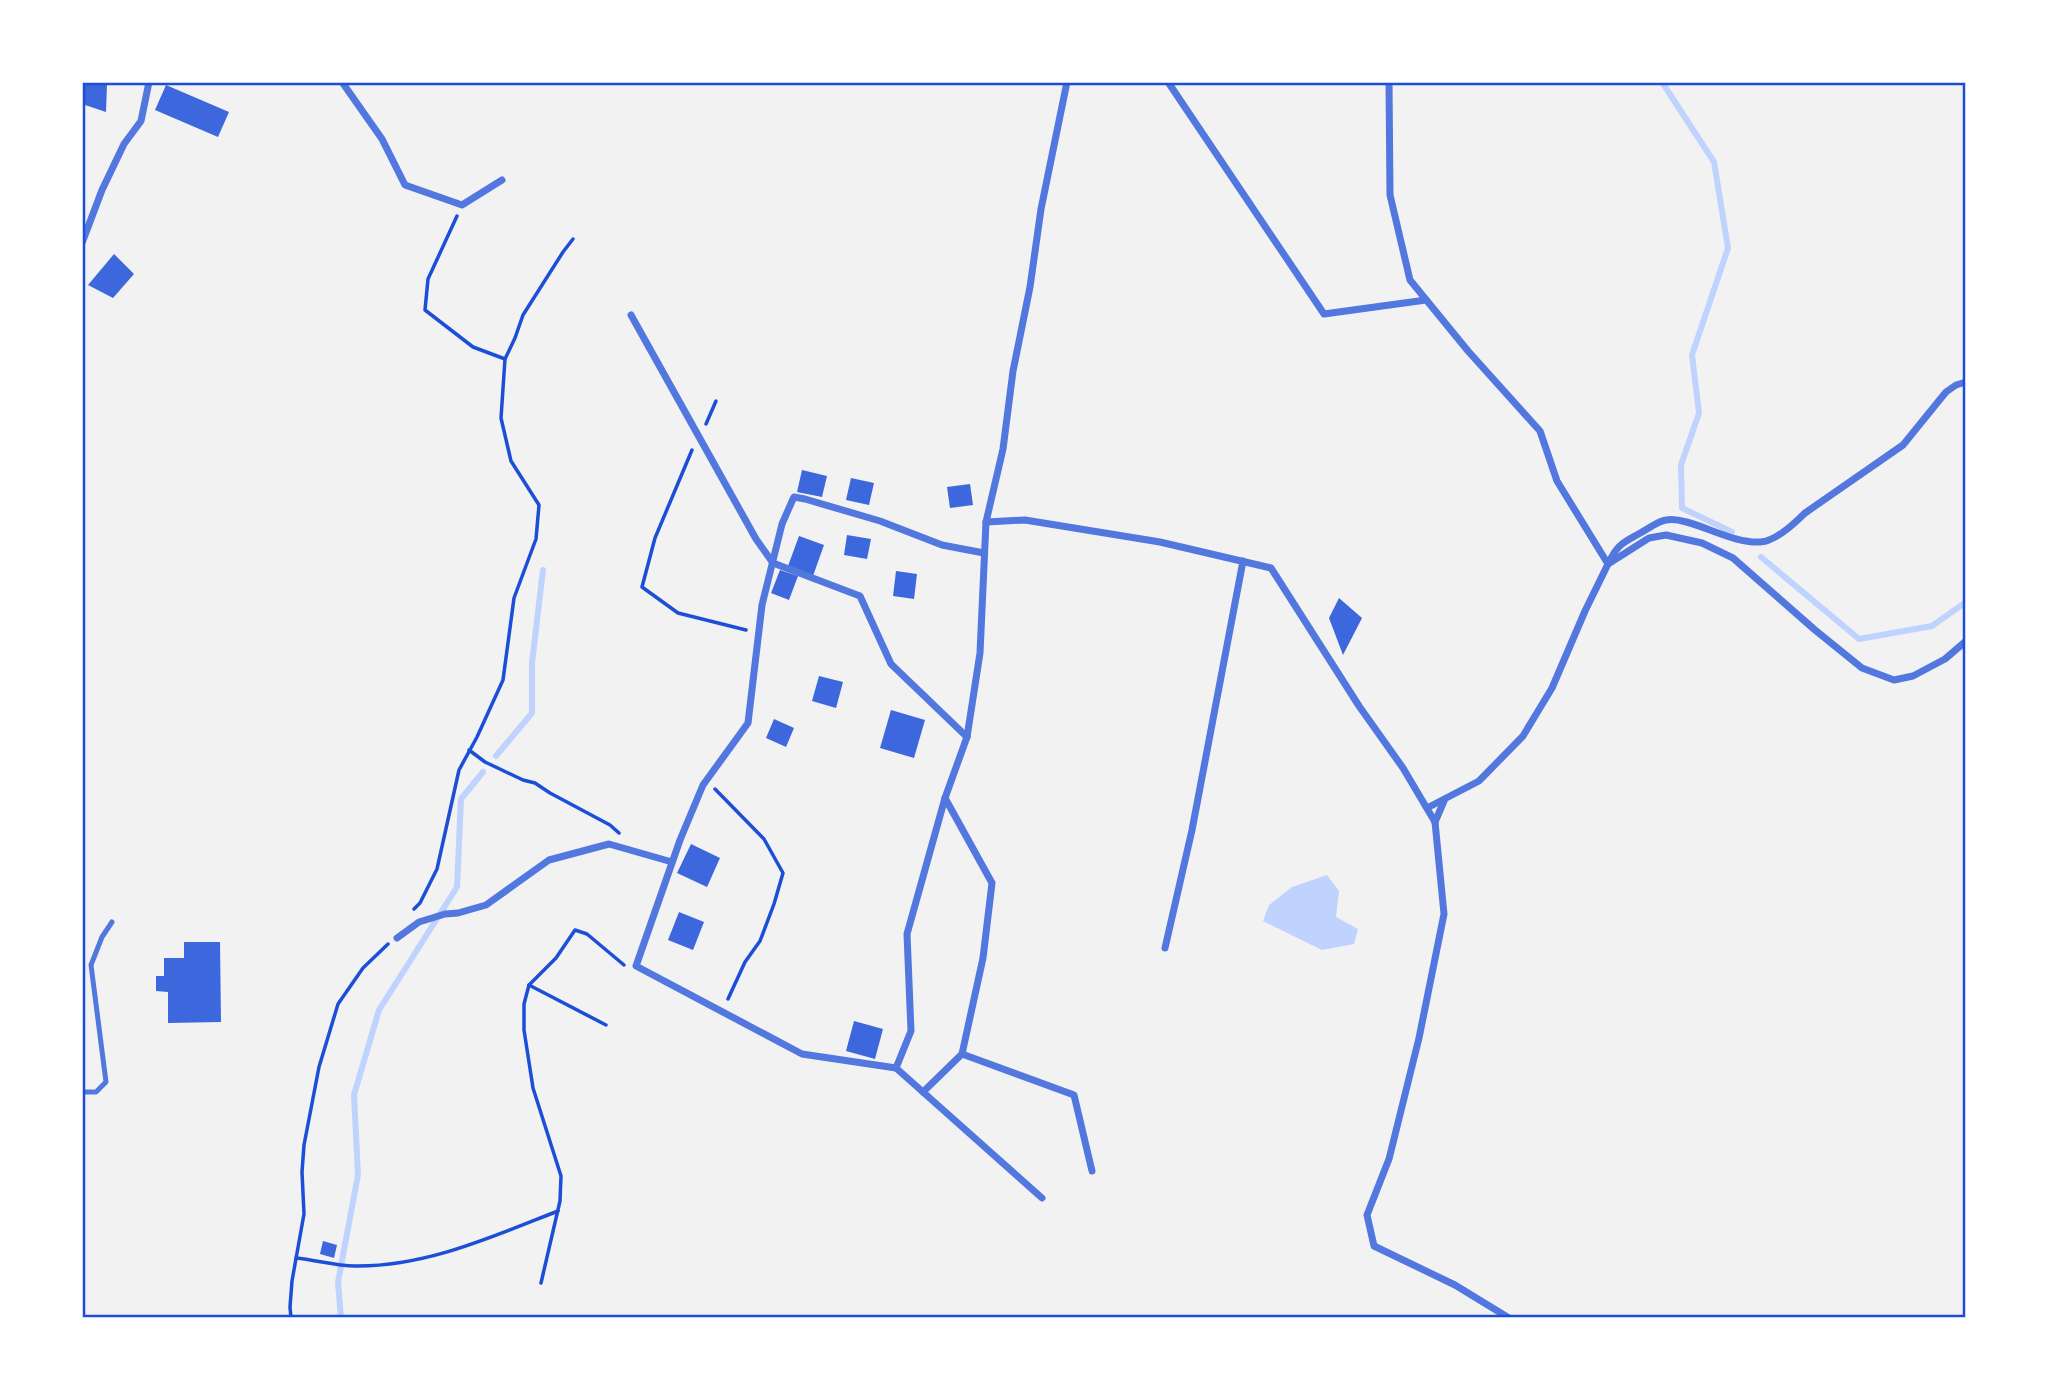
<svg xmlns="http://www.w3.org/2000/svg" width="2048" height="1400" font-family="'Public Sans',sans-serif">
<rect width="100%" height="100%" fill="#f2f2f2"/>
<polygon fill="#bfd3fe" points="1327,875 1339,891 1336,917 1358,929 1354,944 1322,950 1263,921 1269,905 1292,887"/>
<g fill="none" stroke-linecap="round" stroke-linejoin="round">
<g stroke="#bfd3fe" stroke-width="6">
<polyline points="1662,82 1714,162 1728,248 1692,355 1699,413 1681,465 1682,508 1732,532"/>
<polyline points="1761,557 1859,639 1932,626 1966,602"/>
<polyline points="496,756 532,713 532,663 543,570"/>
<polyline points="341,1318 338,1282 358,1175 354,1095 379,1010 457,887 461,799 483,772"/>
</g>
</g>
<g fill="#3d67dc">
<polygon points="82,83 107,85 106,112 82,104"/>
<polygon points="166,85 229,112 218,137 155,110"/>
<polygon points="114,254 134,274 113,298 88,285"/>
<polygon points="802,470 827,476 822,497 797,492"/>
<polygon points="851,478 874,483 869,505 846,500"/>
<polygon points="970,484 973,505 950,508 947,487"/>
<polygon points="847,535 871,539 867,559 844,555"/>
<polygon points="799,536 824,545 813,576 788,566"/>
<polygon points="780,570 798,576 789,600 771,593"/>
<polygon points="896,571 917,574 914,599 893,596"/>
<polygon points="1339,598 1362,618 1343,655 1329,618"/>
<polygon points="819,676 843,682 836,708 812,701"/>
<polygon points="891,710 925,720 914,758 880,748"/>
<polygon points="774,719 794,728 786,747 766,738"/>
<polygon points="691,844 720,858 707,887 677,873"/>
<polygon points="679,912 704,922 693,950 668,940"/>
<polygon points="184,942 220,942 221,1022 168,1023 168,992 156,991 156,976 164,976 164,958 184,958"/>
<polygon points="854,1021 883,1029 875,1059 846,1051"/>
<polygon points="323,1241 337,1245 334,1258 320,1254"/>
</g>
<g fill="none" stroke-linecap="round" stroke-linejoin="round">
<g stroke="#1d4ed8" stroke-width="3.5">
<polyline points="457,216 428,279 425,310 473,347 505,359"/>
<polyline points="706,424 716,401"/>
<polyline points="692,450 655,538 642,587 678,613 746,630"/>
<polyline points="469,750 485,762 523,780 535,783 550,793 610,825 619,833"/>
<polyline points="715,789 764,839 783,873 774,904 760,941 745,962 728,999"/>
<polyline points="414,909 420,903 437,869 459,770 477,737 503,680 514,598 536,539 539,505 511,461 501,418 505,359 515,338 523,315 563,252 573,239"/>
<polyline points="529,985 606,1025"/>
<path d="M 296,1258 C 316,1260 336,1266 355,1266 C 426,1267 494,1236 558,1211"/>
<polyline points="541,1283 560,1201 561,1176 533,1088 524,1030 524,1004 529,985 556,958 575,930 587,934 624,965"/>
<polyline points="291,1318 290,1307 292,1281 304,1214 302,1172 304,1145 319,1067 338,1004 363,968 388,944"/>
</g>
<polyline stroke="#5277de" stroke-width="5" points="82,1092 96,1092 106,1082 91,965 102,937 112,922"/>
<g stroke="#5277de" stroke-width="7">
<polyline points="342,82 382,139 405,185 462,205 502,180"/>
<polyline points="1168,82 1324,314 1426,300"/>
<polyline points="1389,82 1390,195 1410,280 1468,351 1540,431 1557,481 1608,564"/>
<polyline points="82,243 102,190 124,144 141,121 149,82"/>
<polyline points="631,315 756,539 773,563 860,596 891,664 967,737"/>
<polyline points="986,522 1025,520 1160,542 1271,568 1359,706 1403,768 1435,822 1444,914 1419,1038 1389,1159 1367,1215 1374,1246 1455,1285 1509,1318"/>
<polyline points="984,553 942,545 880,521 805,499 794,497 793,499 782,524 762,605 748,723 703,785 680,840 636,966 802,1054 896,1068 911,1031 907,934 945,798 967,737 980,653 986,522 1003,449 1013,371 1030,287 1041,209 1067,82"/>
<path d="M 1608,564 C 1618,543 1623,543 1642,532 C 1650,528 1658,521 1666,520 C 1690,516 1730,544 1760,542 C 1775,542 1795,523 1805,513 L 1903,445 L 1946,392 L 1956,385 L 1966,382"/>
<polyline points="1427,808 1479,781 1523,736 1552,688 1585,611 1608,564 1649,538 1666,535 1702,543 1733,558 1815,630 1862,668 1894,680 1913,676 1945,659 1966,641"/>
<polyline points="1435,822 1444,801"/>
<polyline points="397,938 419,922 445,914 458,913 486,905 549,860 609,844 672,862"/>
<polyline points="1165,948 1192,830 1243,561"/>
<polyline points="962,1054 1074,1095 1092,1171"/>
<polyline points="896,1068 1042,1198"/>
<polyline points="923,1092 962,1054 983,958 992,883 945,798"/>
</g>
</g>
<rect width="2048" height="1400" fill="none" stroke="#ffffff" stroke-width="168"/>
<rect x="84" y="84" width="1880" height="1232" fill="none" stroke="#1d4ed8" stroke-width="2.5"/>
</svg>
